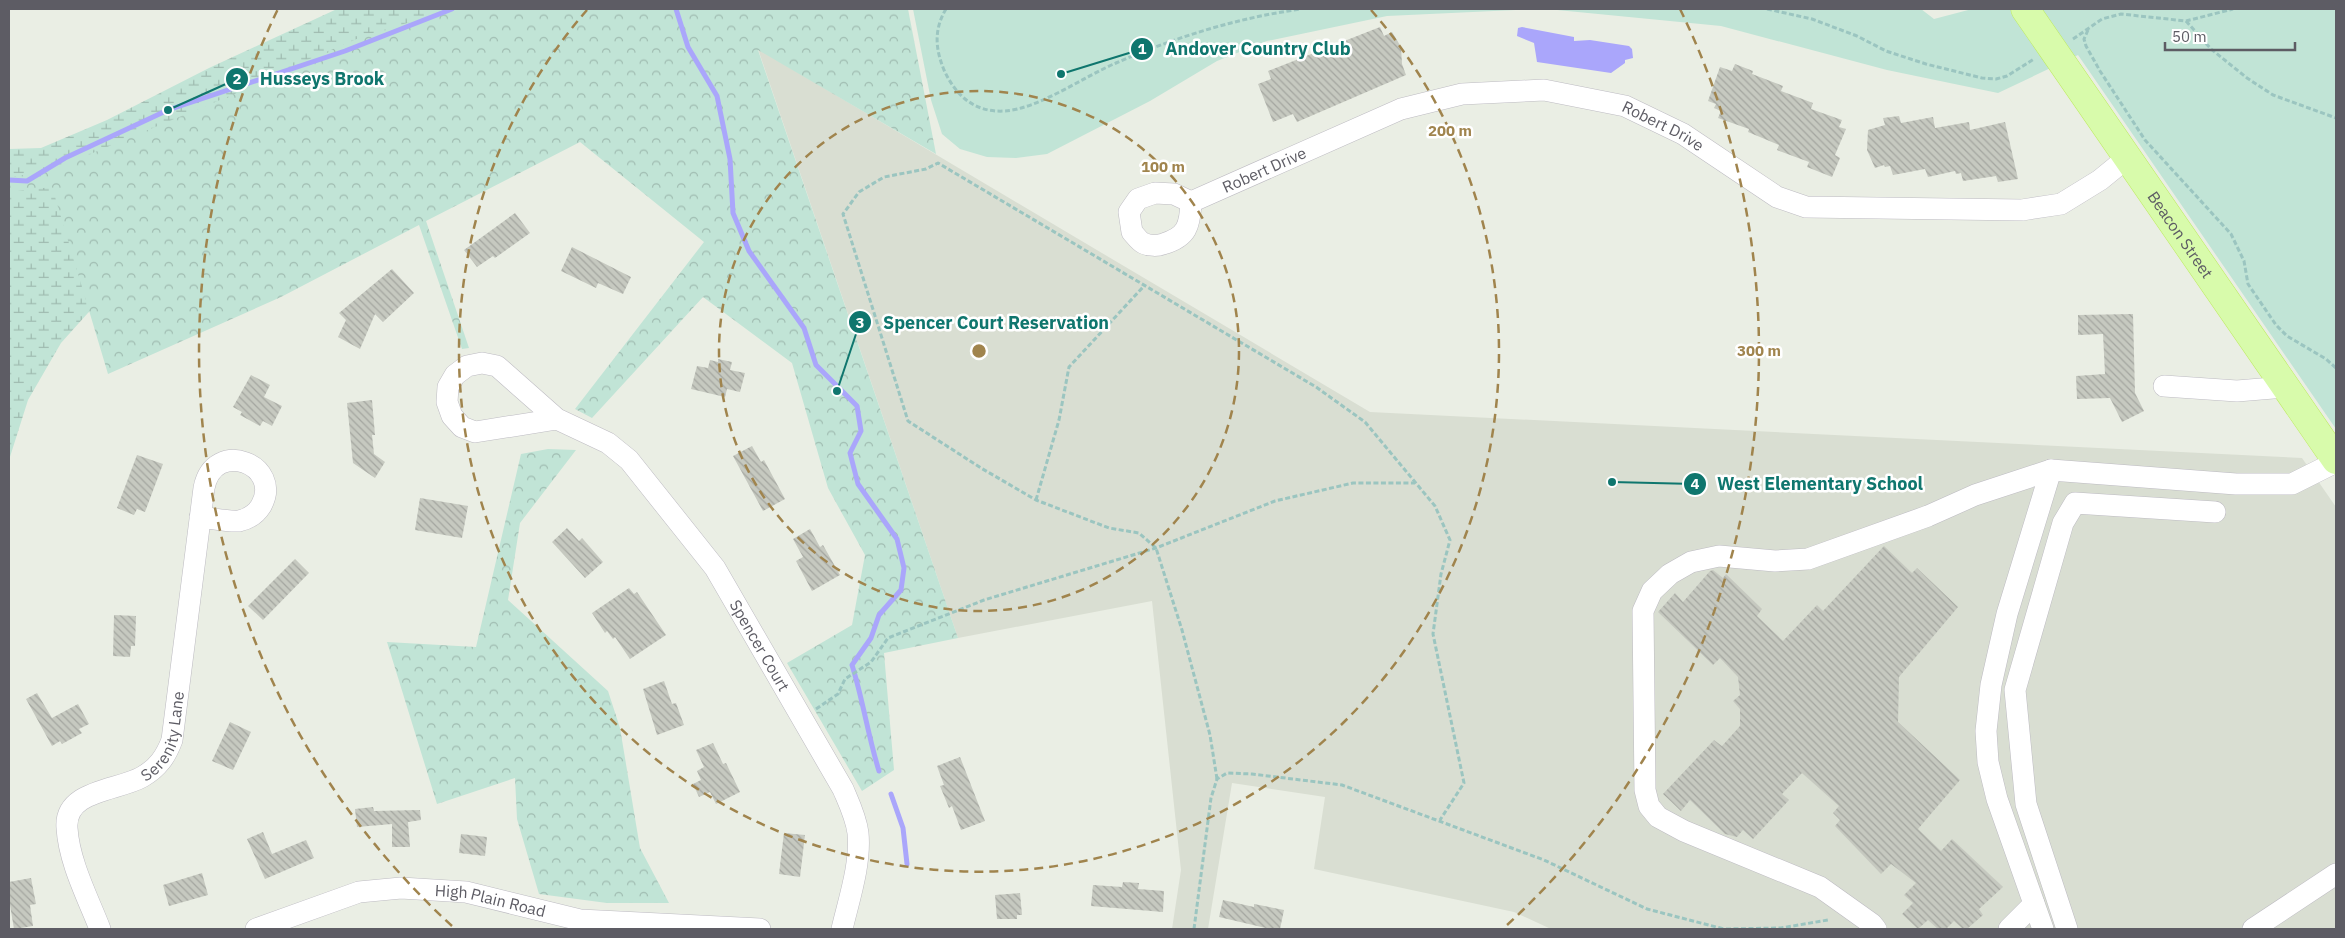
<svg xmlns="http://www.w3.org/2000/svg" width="2345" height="938" font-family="'IBM Plex Sans',sans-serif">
<defs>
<pattern id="wetland-marsh" width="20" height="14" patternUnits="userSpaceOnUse" patternTransform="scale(1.25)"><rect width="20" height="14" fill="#c1e4d6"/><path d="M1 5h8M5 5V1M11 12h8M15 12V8" fill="none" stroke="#a0bcb1"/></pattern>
<pattern id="park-crowns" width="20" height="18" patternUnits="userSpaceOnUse" patternTransform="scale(1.25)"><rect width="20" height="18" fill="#c1e4d6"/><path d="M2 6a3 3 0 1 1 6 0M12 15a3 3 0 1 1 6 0" fill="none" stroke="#a0bcb1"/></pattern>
<pattern id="building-back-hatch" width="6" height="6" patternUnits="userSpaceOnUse" patternTransform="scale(1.25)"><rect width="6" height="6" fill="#c6c9c0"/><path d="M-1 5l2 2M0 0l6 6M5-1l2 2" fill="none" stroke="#a4a6a0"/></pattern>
</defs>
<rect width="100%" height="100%" fill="#eaeee4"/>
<polygon fill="#d9ded2" points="758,49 1370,412 2302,458 2336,507 2336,929 1551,929 1514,912 1314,869 1325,797 1232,783 1208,929 1172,929 1181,870 1152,601 958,638"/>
<g fill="#c1e4d6">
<polygon points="913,9 1538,9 1387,16 1267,41 1217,61 1150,101 1047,154 1016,158 987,157 960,149 942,134 931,100"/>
<polygon points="1547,9 1921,9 1934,19 1972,9 2336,9 2336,429 2078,55 1998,93 1887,70 1721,26"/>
</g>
<polygon fill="url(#wetland-marsh)" points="337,9 592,9 236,148 61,343 28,400 9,460 9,149 41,148 107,120 209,68"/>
<g fill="url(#park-crowns)">
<polygon points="440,9 908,9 936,154 758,50 958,638 884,653 894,770 862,791 787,663 852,625 865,555 828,488 792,363 703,297 592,418 575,409 704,242 580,142 426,221 469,348 462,349 419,225 281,297 108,374 52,187 9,192 9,177 47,172 261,83 260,80 366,35 421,19"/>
<polygon points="548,449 576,450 520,523 508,600 608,691 620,728 640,848 669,903 607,903 539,894 517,819 515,778 437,804 387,642 476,647 521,454"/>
</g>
<polygon fill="#aaa6fb" points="1522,27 1574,37 1574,41 1590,40 1629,46 1632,49 1633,58 1625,60 1625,63 1611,73 1537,62 1534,43 1517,36 1518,28"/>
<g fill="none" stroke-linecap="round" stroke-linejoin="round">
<g stroke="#aaa6fb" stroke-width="5">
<path d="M 676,9 L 688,47 L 717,96 L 730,159 L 733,213 L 749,251 L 804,328 L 816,365 L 857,406 L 861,431 L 850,453 L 858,484 L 897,539 L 904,568 L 901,590 L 879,615 L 871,638 L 852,665 C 863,700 868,736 879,771"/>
<polyline points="9,180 27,181 65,158 168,110 345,51 452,9"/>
<polyline points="891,794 903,828 907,864"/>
</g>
</g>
<g fill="url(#building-back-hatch)">
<polygon points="1380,27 1384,36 1392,32 1401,47 1402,64 1406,75 1297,122 1293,114 1273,122 1258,84 1271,79 1268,71"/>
<polygon points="1735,64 1753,71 1752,74 1783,86 1781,91 1813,103 1811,109 1842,120 1839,127 1846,129 1835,155 1840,158 1832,177 1807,167 1809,162 1777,150 1779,145 1748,132 1749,129 1718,118 1721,111 1714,108 1716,104 1708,101 1720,67 1732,71"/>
<polygon points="1899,116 1901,123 1933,117 1935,128 1969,122 1970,130 2005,122 2018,179 1998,182 1996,176 1963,181 1961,173 1956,174 1955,171 1928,177 1925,169 1893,175 1890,166 1885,167 1884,165 1875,168 1867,150 1868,130 1885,125 1883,118"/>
<polygon points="515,213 530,233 495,258 493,256 477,267 464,250"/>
<polygon points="572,247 631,277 623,294 598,283 596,288 561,271"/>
<polygon points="392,269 414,293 383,322 375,314 360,349 338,337 346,320 339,313"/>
<polygon points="2133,314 2135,393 2144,411 2122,422 2110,398 2077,399 2076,376 2105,374 2103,334 2078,335 2078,315"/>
<polygon points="718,359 732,362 730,370 745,373 740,392 727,389 725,397 691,389 697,366 708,368 710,360 718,362"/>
<polygon points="251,375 270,385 264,397 282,406 272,426 263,421 260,426 240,415 242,412 233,407"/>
<polygon points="372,400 375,435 372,435 374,454 385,462 375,478 353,463 347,403"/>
<polygon points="752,446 761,462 764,460 785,499 763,511 733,456"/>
<polygon points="137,455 163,464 145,512 137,509 134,515 117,508"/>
<polygon points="420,498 468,506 462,538 415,530"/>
<polygon points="567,528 579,541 582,538 603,562 585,578 552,542"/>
<polygon points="810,529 820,547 823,545 840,575 812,591 796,561 803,557 793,539"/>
<polygon points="1884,546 1912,573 1917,568 1958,607 1899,677 1898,722 1960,780 1918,829 1941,851 1952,839 2003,887 1979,909 1983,915 1967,929 1963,929 1954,921 1946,929 1938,929 1928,920 1918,929 1902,914 1913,903 1904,895 1916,883 1891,864 1881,874 1835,826 1840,820 1833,813 1839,806 1802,773 1782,794 1789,800 1753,839 1743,830 1737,837 1725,834 1690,800 1681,811 1663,794 1714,740 1722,746 1740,726 1740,709 1733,701 1740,695 1738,677 1720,658 1713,665 1658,612 1675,593 1683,602 1710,571 1713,570 1723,578 1726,574 1762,609 1757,616 1783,641 1817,605 1823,611"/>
<polygon points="295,559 309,573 263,620 248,606"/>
<polygon points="629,588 634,594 637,592 666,635 630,659 615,637 613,639 607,631 605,633 592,613"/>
<polygon points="114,615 136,616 135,646 131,646 130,657 113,656"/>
<polygon points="664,681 672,704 676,703 684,725 657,735 643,689"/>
<polygon points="37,693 52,718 78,704 89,724 79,729 82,733 62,744 60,741 52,746 26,699"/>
<polygon points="230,722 251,732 233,770 212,761"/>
<polygon points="713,743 723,764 726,763 740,792 716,804 710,792 699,797 693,784 701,780 697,771 704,767 696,750"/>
<polygon points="960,757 985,821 961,830 952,806 949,808 940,786 944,785 937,766"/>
<polygon points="373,807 374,811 420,810 421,820 408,822 410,847 392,847 392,824 357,827 355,809"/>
<polygon points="263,832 272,854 306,840 314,858 265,879 247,839"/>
<polygon points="784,833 805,835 800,877 779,874"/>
<polygon points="461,834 487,837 485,856 459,853"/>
<polygon points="202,873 208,895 169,906 163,885"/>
<polygon points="31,878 36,904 30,905 33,926 14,929 9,899 9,882"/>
<polygon points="1123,882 1139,883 1138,889 1164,891 1163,912 1091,906 1093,885 1122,887"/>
<polygon points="1020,893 1022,915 1017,915 1017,919 997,919 995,895"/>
<polygon points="1223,900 1254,907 1254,904 1284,910 1280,929 1270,929 1219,917"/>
</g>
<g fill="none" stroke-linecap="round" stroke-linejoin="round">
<g stroke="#bdbbc2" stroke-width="22">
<g id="minor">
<path d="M 1155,193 L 1174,194 L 1191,202 C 1190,226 1187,237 1163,244 C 1158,246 1149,246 1143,243 C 1139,241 1135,235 1132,232 L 1129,212 L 1138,199 Z"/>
<path id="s1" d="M 1191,202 L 1401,109 L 1462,94 L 1544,90 L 1625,106 L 1683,134 L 1777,197 L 1806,207 L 2022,210 L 2061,204 L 2100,180 L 2127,158"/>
<polyline points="2164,386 2237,391 2285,387"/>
<path id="s2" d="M 557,419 L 475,432 L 462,427 L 452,416 L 447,402 L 448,387 L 455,375 L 467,366 L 482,363 L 497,366 L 557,419 L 608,443 L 629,460 L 715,568 L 843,789 C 849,803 856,817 858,833 C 861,864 849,899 842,929"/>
<path id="s3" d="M 100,929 C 88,898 69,862 67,828 C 64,790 117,791 142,777 C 158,768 166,756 172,740 L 204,488 C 214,437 284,465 261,506 C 256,514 248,519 239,521 C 227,522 212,518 200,517"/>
<path id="s4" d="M 256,929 L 359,892 L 401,888 L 466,892 L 580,920 L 760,929"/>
<polyline points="1876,929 1872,924 1820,887 1684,831 1658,817 1649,806 1645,790 1643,611 1652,591 1670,574 1691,562 1719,556 1775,561 1808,559 1928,516 1975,495 2051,470 2236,484 2292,484 2336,462"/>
<polyline points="2009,929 2034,904"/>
<polyline points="2043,929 1997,799 1988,762 1986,731 1991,685 2007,614 2051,470"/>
<polyline points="2067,929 2026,804 2015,690 2063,523 2075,503 2215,512"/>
<polyline points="2253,929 2336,874"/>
</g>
</g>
<g stroke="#beeb5f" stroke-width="29">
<g id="major">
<path id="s5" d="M 2025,9 L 2336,460"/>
</g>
</g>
<g stroke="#9bc5c0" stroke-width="3" stroke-dasharray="5 2.5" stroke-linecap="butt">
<path d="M 946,9 C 934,29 935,48 944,70 C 956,96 975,113 1005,111 C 1038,109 1085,76 1116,63 C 1176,37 1237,18 1301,9"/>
<polyline points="1767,9 1812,19 1857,36 1886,51 1926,64 1982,78 1996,79 2007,76 2034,59"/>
<polyline points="2186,21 2211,49 2247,78 2273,95 2336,118"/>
<polyline points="2088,30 2084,39 2086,46 2100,71 2145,140 2231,234 2244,261 2248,284 2276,325 2287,336 2326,359 2336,368"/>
<polyline points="2073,39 2102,19 2121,14 2186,21 2233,9"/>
<polyline points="1036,500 1059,420 1069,367 1144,286"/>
<polyline points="816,709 838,694 845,679 871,662 888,638 984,600 1156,548 1275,501 1353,483 1415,483"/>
<polyline points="1217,779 1210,735 1182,630 1156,548 1139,533 1109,528 1036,500 981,468 908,421 843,214 859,192 884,177 926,169 938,163 1316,387 1365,422 1435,506 1450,540 1441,574 1433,634 1464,783 1440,820"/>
<polyline points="1194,929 1211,798 1217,779 1227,773 1252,774 1342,785 1544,860 1647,909 1724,929"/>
<polyline points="1726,929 1781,928 1828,920"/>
</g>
<use href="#minor" stroke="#fff" stroke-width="21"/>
<use href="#major" stroke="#d8fbab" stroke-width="28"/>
</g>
<g fill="none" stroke="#a0844d" stroke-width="2.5" stroke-dasharray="9 6">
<circle cx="979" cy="351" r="260"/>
<path d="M1371 10A520 520 0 1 1 587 10"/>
<path d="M452 926A780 780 0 0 1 278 9M1680 9A780 780 0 0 1 1506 926"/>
</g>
<g text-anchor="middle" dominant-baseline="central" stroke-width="5" stroke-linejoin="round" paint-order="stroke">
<g font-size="16" fill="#5d5c64" stroke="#fff">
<text stroke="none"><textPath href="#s1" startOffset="500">Robert Drive</textPath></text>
<text stroke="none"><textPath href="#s1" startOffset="80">Robert Drive</textPath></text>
<text stroke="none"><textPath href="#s5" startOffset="274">Beacon Street</textPath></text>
<text stroke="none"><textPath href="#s2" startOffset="592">Spencer Court</textPath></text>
<text stroke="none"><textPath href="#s3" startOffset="254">Serenity Lane</textPath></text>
<text stroke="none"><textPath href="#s4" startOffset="242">High Plain Road</textPath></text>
</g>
</g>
<circle cx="979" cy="351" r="8" fill="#a0844d" stroke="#fff" stroke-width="2.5"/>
<g font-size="15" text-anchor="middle" font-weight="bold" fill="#a0844d" stroke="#fff" stroke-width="5" stroke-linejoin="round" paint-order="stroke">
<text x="1450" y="136">200 m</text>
<text x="1163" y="172">100 m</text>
<text x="1759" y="356">300 m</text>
</g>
<path fill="none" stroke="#0f766e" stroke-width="2" d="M1061 74L1142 49M168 110L237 79M837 391L860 322M1612 482L1695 484"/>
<g fill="#0f766e" stroke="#fff" stroke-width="2">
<circle cx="1061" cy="74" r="5"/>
<circle cx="168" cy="110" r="5"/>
<circle cx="837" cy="391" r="5"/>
<circle cx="1612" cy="482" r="5"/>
<circle cx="1142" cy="49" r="12"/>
<circle cx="237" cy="79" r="12"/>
<circle cx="860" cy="322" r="12"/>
<circle cx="1695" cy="484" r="12"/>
</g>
<g font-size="15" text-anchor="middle" font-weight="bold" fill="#fff">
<text x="1142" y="54">1</text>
<text x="237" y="84">2</text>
<text x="860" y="328">3</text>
<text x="1695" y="489">4</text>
</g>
<g font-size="18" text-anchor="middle" font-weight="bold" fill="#0f766e" stroke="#fff" stroke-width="5" stroke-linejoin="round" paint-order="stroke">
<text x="1258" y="55">Andover Country Club</text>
<text x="322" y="85">Husseys Brook</text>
<text x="996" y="329">Spencer Court Reservation</text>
<text x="1820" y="490">West Elementary School</text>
</g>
<rect width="2345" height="938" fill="none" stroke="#5d5c64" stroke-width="20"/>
<path d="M2165 42v8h130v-8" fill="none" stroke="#5d5c64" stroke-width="2.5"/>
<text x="2172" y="42" font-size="15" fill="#5d5c64" stroke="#ffffff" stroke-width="4" paint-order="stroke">50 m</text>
</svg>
